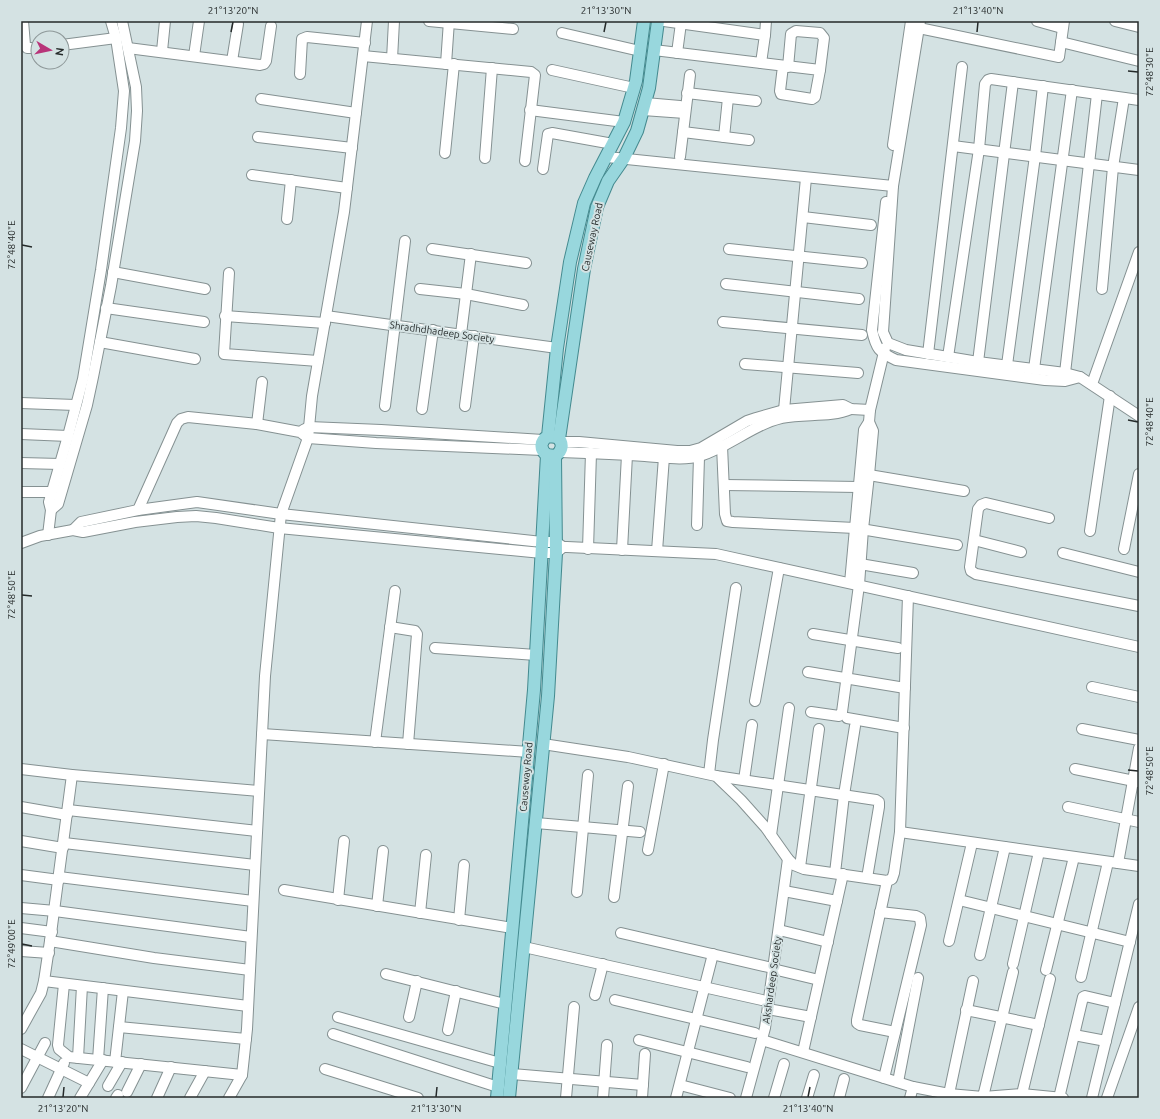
<svg xmlns="http://www.w3.org/2000/svg" width="1160" height="1119" font-family="Ubuntu,sans-serif">
<rect width="100%" height="100%" fill="#d4e2e3"/>
<g fill="none" stroke-linecap="round" stroke-linejoin="round">
<g stroke="#859192" stroke-width="12">
<g id="minor">
<polyline points="23,21 25,45 27,48 38,48"/>
<polyline points="429,21 513,29"/>
<polyline points="920,21 893,186 883,332 888,343 906,350 978,362 1065,373 1080,377 1139,416"/>
<polyline points="1037,21 1062,28"/>
<polyline points="1115,21 1139,27"/>
<polyline points="919,28 1059,57 1064,21"/>
<polyline points="562,33 640,51"/>
<polyline points="765,35 766,21"/>
<polyline points="1061,42 1139,61"/>
<polyline points="62,45 116,38"/>
<polyline points="128,48 260,65 264,64 266,61 271,26"/>
<polyline points="654,50 761,63 765,35 664,21"/>
<polyline points="162,51 165,21"/>
<polyline points="677,53 681,23"/>
<polyline points="194,56 199,21"/>
<polyline points="363,56 531,72 535,75 525,161"/>
<polyline points="392,59 394,21"/>
<polyline points="232,61 238,24"/>
<polyline points="761,63 820,70 815,97 812,99 781,94 780,91 783,66"/>
<polyline points="446,64 449,21"/>
<polyline points="788,67 791,34 796,31 820,33 824,38 820,70"/>
<polyline points="552,70 634,88"/>
<polyline points="300,74 302,39 307,37 365,43"/>
<polyline points="687,93 756,101"/>
<polyline points="261,99 356,113"/>
<polyline points="645,103 680,106"/>
<polyline points="530,110 624,122"/>
<polyline points="643,110 685,113"/>
<polyline points="683,132 749,140"/>
<polyline points="258,137 352,148"/>
<polyline points="724,137 728,98"/>
<polyline points="893,145 911,21"/>
<polyline points="953,146 1139,170"/>
<polyline points="445,153 454,64"/>
<polyline points="607,157 893,186"/>
<polyline points="680,157 690,75"/>
<polyline points="485,158 492,68"/>
<polyline points="543,169 548,134 552,133 613,144"/>
<polyline points="252,175 347,188"/>
<path d="M 886,202 L 872,330 C 876,349 879,352 896,360 L 1045,380 L 1065,381 L 1080,377"/>
<polyline points="803,217 871,225"/>
<polyline points="287,219 291,180"/>
<polyline points="432,249 526,263"/>
<polyline points="729,249 862,263"/>
<polyline points="113,272 205,289"/>
<polyline points="229,273 224,354 318,361"/>
<polyline points="726,284 859,299"/>
<polyline points="420,289 466,294 523,305"/>
<polyline points="1102,289 1113,167 1124,98"/>
<polyline points="106,308 204,322"/>
<polyline points="225,316 325,323"/>
<polyline points="326,316 557,348"/>
<polyline points="723,322 862,335"/>
<polyline points="461,334 471,254"/>
<polyline points="100,342 195,359"/>
<polyline points="928,354 962,67"/>
<polyline points="948,357 979,149 985,84 988,80 991,79 1139,100"/>
<polyline points="978,362 1013,82"/>
<polyline points="745,364 858,373"/>
<polyline points="1007,365 1035,156 1043,86"/>
<polyline points="1034,369 1072,90"/>
<polyline points="1065,373 1097,94"/>
<polyline points="1092,384 1139,252"/>
<polyline points="21,403 75,405"/>
<polyline points="385,406 405,241"/>
<polyline points="465,406 474,336"/>
<polyline points="422,409 433,330"/>
<polyline points="784,410 806,178"/>
<polyline points="257,424 262,382"/>
<polyline points="303,430 309,427 381,430 543,440"/>
<polyline points="21,434 68,436"/>
<polyline points="561,442 579,442 677,451 690,451 701,448 747,421 756,418 784,410 843,405 851,409 870,410"/>
<polyline points="722,446 725,514 727,521 733,522 855,528 957,545"/>
<path d="M 560,452 C 589,453 617,454 645,456 C 662,457 683,461 700,456 C 729,447 752,425 782,418 C 805,413 830,418 851,409"/>
<polyline points="21,463 60,464"/>
<polyline points="869,475 964,491"/>
<polyline points="724,485 858,487"/>
<polyline points="21,492 51,492"/>
<polyline points="51,510 58,504 87,405 93,377 111,286 135,141 137,111 136,87 122,21"/>
<polyline points="138,510 177,423 181,419 188,417 257,424 300,432 308,438 376,443 542,450"/>
<polyline points="1049,518 986,503 981,505 978,509 970,567 971,571 976,574 1139,606"/>
<polyline points="697,525 699,457"/>
<polyline points="73,530 81,522 138,510 197,502 281,514 542,542 556,542 563,547 567,547 716,554 1139,647"/>
<polyline points="1090,531 1110,396"/>
<polyline points="48,535 51,510 49,502 68,436 83,379 101,270 121,128 124,91 116,38 111,21"/>
<polyline points="974,540 1021,552"/>
<polyline points="21,543 40,536 73,530 83,532 135,522 177,517 196,516 216,518 279,528 542,553 556,553 562,548"/>
<polyline points="588,549 591,453"/>
<polyline points="1124,549 1139,474"/>
<polyline points="622,550 627,455"/>
<polyline points="657,551 664,457"/>
<polyline points="1063,553 1139,572"/>
<polyline points="860,564 913,573"/>
<polyline points="850,583 864,430 869,422 870,410 885,348"/>
<polyline points="390,627 415,631 417,634 408,744"/>
<polyline points="813,634 898,648"/>
<polyline points="435,648 536,655"/>
<polyline points="808,672 905,688"/>
<polyline points="1092,687 1139,697"/>
<polyline points="755,701 779,568"/>
<polyline points="811,712 839,716 842,712 859,585 863,529 869,475 873,431 869,422"/>
<polyline points="847,718 904,728"/>
<polyline points="1082,729 1139,740"/>
<polyline points="262,734 529,752"/>
<polyline points="375,742 395,591"/>
<polyline points="543,744 628,757 716,776 741,800 766,828 788,859 794,865 804,869 887,881 892,879 894,873 900,832 908,596"/>
<polyline points="21,769 72,775 259,791"/>
<polyline points="1075,769 1139,782"/>
<polyline points="709,774 713,740 736,588"/>
<polyline points="72,775 50,941 154,958 250,970"/>
<polyline points="716,776 876,800 879,802 879,807 867,878"/>
<polyline points="744,780 752,725"/>
<polyline points="21,807 67,815"/>
<polyline points="1068,807 1139,822"/>
<polyline points="68,810 257,831"/>
<polyline points="536,823 640,832"/>
<polyline points="900,832 1139,866"/>
<polyline points="771,835 789,708"/>
<polyline points="21,841 63,848"/>
<polyline points="64,843 255,865"/>
<polyline points="648,850 664,764"/>
<polyline points="1118,863 1139,748"/>
<polyline points="800,867 819,729"/>
<polyline points="835,873 844,795 855,726"/>
<polyline points="21,875 59,880"/>
<polyline points="59,877 253,901"/>
<polyline points="887,881 857,1020 857,1023 860,1025 895,1032"/>
<polyline points="284,890 512,928"/>
<polyline points="784,891 837,901"/>
<polyline points="577,892 588,775"/>
<polyline points="614,897 628,786"/>
<polyline points="338,900 344,841"/>
<polyline points="959,900 1130,942"/>
<polyline points="377,906 383,851"/>
<polyline points="21,908 55,911 251,937"/>
<polyline points="880,912 916,916 920,918 921,925 884,1078"/>
<polyline points="420,913 426,855"/>
<polyline points="459,920 464,865"/>
<polyline points="21,928 52,932"/>
<polyline points="779,930 828,942"/>
<polyline points="621,933 768,967"/>
<polyline points="949,941 972,843"/>
<polyline points="524,947 762,1000"/>
<polyline points="21,951 49,953"/>
<polyline points="980,955 1005,847"/>
<polyline points="1013,964 1039,852"/>
<polyline points="773,969 819,980"/>
<polyline points="1046,970 1074,857"/>
<polyline points="386,974 505,1004"/>
<polyline points="1081,977 1108,862"/>
<polyline points="44,981 248,1006"/>
<polyline points="64,984 58,1045 59,1049 69,1057 242,1075"/>
<polyline points="595,995 603,964"/>
<polyline points="615,1000 755,1033"/>
<polyline points="768,1009 811,1017"/>
<polyline points="966,1010 1039,1025"/>
<polyline points="338,1017 500,1063"/>
<polyline points="409,1017 417,981"/>
<polyline points="119,1027 246,1039"/>
<polyline points="21,1029 41,993 44,981 50,941"/>
<polyline points="448,1030 456,991"/>
<polyline points="333,1034 498,1087"/>
<polyline points="1074,1035 1106,1041"/>
<polyline points="639,1040 747,1067"/>
<polyline points="762,1040 913,1087 949,1094 983,1097 1013,972"/>
<polyline points="21,1049 89,1083"/>
<polyline points="803,1052 843,874"/>
<polyline points="78,1058 82,986"/>
<polyline points="98,1060 103,988"/>
<polyline points="115,1062 123,991"/>
<polyline points="325,1069 418,1098"/>
<polyline points="512,1074 643,1085"/>
<polyline points="898,1082 918,978"/>
<polyline points="680,1085 730,1098"/>
<polyline points="108,1086 122,1062"/>
<polyline points="21,1088 45,1043"/>
<polyline points="127,1092 141,1064"/>
<polyline points="949,1094 973,981"/>
<polyline points="1022,1094 1050,979"/>
<polyline points="48,1098 64,1063"/>
<polyline points="80,1098 103,1060"/>
<polyline points="116,1098 118,1095"/>
<polyline points="157,1098 171,1067"/>
<polyline points="190,1098 205,1071"/>
<polyline points="229,1098 242,1075 247,1029 265,676 281,514 308,438 312,396 344,212 367,21"/>
<polyline points="566,1098 574,1007"/>
<polyline points="603,1098 607,1045"/>
<polyline points="642,1098 645,1054"/>
<polyline points="676,1098 713,954"/>
<polyline points="746,1098 765,1028 788,859"/>
<polyline points="774,1098 784,1064"/>
<polyline points="807,1098 814,1075"/>
<polyline points="839,1098 844,1079"/>
<polyline points="910,1098 913,1087"/>
<polyline points="983,1098 983,1097 1022,1094 1063,1098"/>
<polyline points="1059,1098 1083,997 1085,996 1115,1003"/>
<polyline points="1092,1098 1139,904"/>
<polyline points="1107,1098 1139,1007"/>
</g>
</g>
<g stroke="#448a8f" stroke-width="14">
<g id="major">
<path d="M 548,436 L 557,437 C 564,443 563,451 555,456 L 547,455 C 539,449 540,441 548,436 L 557,348 L 570,262 L 584,203 L 595,178 L 624,122 L 636,81 L 644,21"/>
<polyline points="559,439 584,269 597,207 608,181 624,158 637,131 649,88 658,21"/>
<polyline points="497,1098 534,690 547,455"/>
<polyline points="509,1098 548,696 556,553 555,456"/>
</g>
</g>
<use href="#minor" stroke="#fff" stroke-width="10"/>
<use href="#major" stroke="#98d7dd" stroke-width="12"/>
</g>
<path fill="none" stroke="#252a2a" stroke-width="1.5" d="M 231,32 L 233,22M 604,32 L 606,22M 977,32 L 978,22M 1128,71 L 1138,72M 22,245 L 32,247M 1128,420 L 1138,422M 22,595 L 32,596M 1128,770 L 1138,771M 22,944 L 32,946M 63,1097 L 64,1087M 436,1097 L 437,1087M 808,1097 L 810,1087"/>
<g text-anchor="middle" dominant-baseline="central" stroke-width="4" stroke-linejoin="round" paint-order="stroke">
<g font-size="10" fill="#252a2a" stroke="#d4e2e3">
<text transform="translate(592 237) rotate(-78)">Causeway Road</text>
<text transform="translate(442 332) rotate(8)">Shradhdhadeep Society</text>
<text transform="translate(526 777) rotate(-85)">Causeway Road</text>
<text transform="translate(772 980) rotate(-82)">Akshardeep Society</text>
</g>
</g>
<rect width="1160" height="1119" fill="none" stroke="#d4e2e3" stroke-width="44"/>
<g transform="translate(50 50) rotate(99)"><circle r="19" fill="#d4e2e3" stroke="#8e9899"/>
<path d="M0-3L7 15L0 10L-7 15Z" fill="#b83479"/>
<text y="-6" font-size="11" font-weight="bold" text-anchor="middle" fill="#252a2a">N</text>
</g>
<rect x="22" y="22" width="1116" height="1075" fill="none" stroke="#252a2a" stroke-width="1.5"/>
<g font-size="10" text-anchor="middle" fill="#252a2a">
<text x="233" y="14">21°13'20"N</text>
<text x="606" y="14">21°13'30"N</text>
<text x="978" y="14">21°13'40"N</text>
<text transform="translate(1149 72) rotate(-90)" y="4">72°48'30"E</text>
<text transform="translate(11 245) rotate(-90)" y="4">72°48'40"E</text>
<text transform="translate(1149 422) rotate(-90)" y="4">72°48'40"E</text>
<text transform="translate(11 595) rotate(-90)" y="4">72°48'50"E</text>
<text transform="translate(1149 771) rotate(-90)" y="4">72°48'50"E</text>
<text transform="translate(11 944) rotate(-90)" y="4">72°49'00"E</text>
<text x="63" y="1112">21°13'20"N</text>
<text x="436" y="1112">21°13'30"N</text>
<text x="808" y="1112">21°13'40"N</text>
</g>
</svg>
